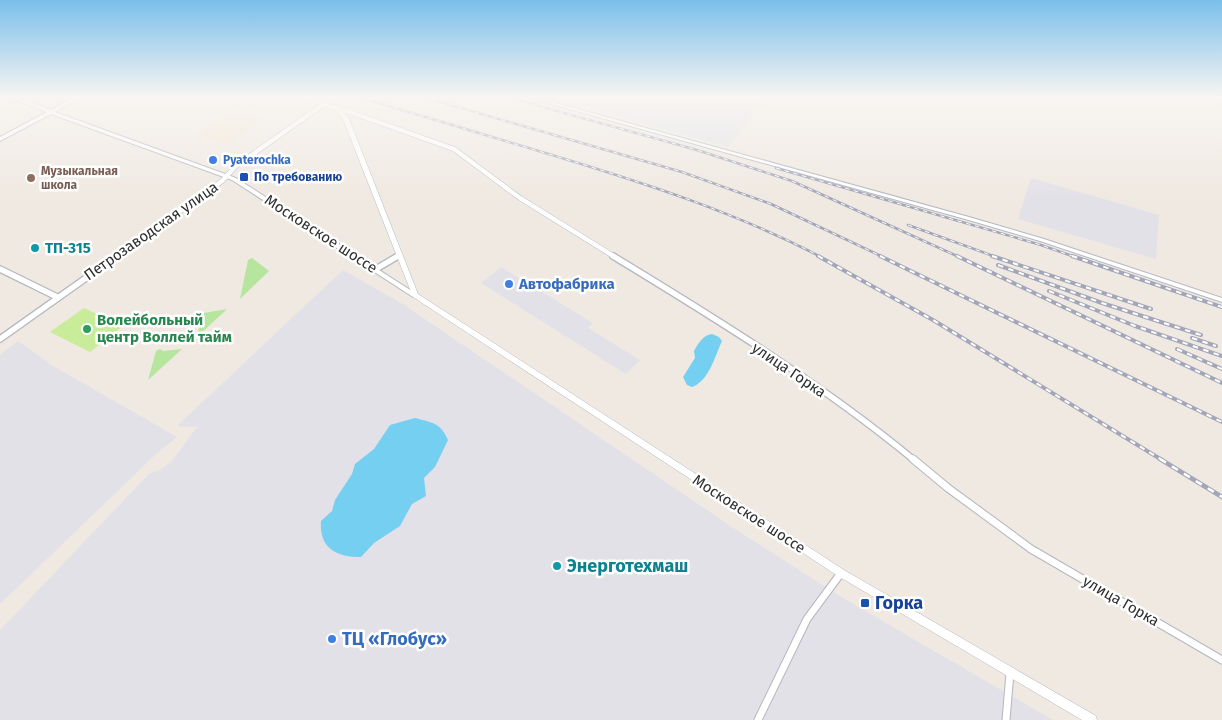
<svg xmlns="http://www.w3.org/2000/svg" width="1222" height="720" font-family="'Fira Sans',sans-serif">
<rect width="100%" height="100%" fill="#efe9e1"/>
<g fill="#e3e1e8">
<polygon points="547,97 765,97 728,147"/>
<polygon points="1031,178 1159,215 1156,259 1018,219"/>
<polygon points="501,267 593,323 588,328 640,360 626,374 481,283"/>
<polygon points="343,270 404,305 738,531 843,598 1053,720 0,720 0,630 149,474 160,470 172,461 197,427 177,426"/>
<polygon points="18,341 53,366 177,437 156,454 0,604 0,355"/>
</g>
<polygon fill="#f0e6d1" points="235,110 265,119 226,145 196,135"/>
<g fill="#b6e59e">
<polygon points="252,258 269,271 240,299 248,260"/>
<polygon points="227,309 196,338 204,313"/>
<polygon points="160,349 163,351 182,349 148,380 156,351"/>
</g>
<polygon fill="#c9ec9a" points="84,308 123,326 90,352 50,332"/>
<g fill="#75cff0">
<path d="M 712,334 L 719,337 L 722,341 C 715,356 709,381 692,387 L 687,385 L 683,377 L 695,358 L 694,351 C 698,344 703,335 712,334 Z"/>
<path d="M 415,418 C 433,423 440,422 448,440 L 435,467 L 424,478 L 426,496 L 412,504 L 400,526 L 374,543 L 361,557 C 336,557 319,548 321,521 L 332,511 L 335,500 L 352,474 L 355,464 L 374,449 L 390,425 Z"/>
</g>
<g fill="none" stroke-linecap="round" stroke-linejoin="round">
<g stroke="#b4b7c1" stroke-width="5.5">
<g id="minor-far2">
<polyline points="341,111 347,111 454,149 520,198 615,257"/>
<polyline points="116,257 222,181 236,166 324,104"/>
<polyline points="396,257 399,255"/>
</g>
</g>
<g stroke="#b4b7c1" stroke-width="8">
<g id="minor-far1">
<path d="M 613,256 C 715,318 822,384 914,460"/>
<polyline points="0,269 57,297"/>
<polyline points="376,269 398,256"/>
<polyline points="0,339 117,256"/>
</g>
</g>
<g stroke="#b4b7c1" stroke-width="9">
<g id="minor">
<polyline points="913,459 948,488 1031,549 1222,660"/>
<polyline points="758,720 807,619 841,573"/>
<polyline points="1006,720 1010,673"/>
</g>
</g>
<g stroke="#b4b7c1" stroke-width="2">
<g id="tertiary">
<polygon points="8,97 15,97 51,110 75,97 81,97 55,112 236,178 418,295 417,297 413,297 232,180 51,114 0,141 0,137 47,112"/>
<polygon points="526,97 534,97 969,217 1044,239 1222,298 1222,302 1040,241 965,219"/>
</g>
</g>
<g stroke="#b4b7c1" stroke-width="1">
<polygon id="secondary" points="302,97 309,97 340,108 349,119 418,294 844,570 1096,716 1097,720 1082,720 838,576 413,297 343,119 336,110"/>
</g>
<use href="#minor-far2" stroke="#fff" stroke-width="4.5"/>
<use href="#minor-far1" stroke="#fff" stroke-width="5.5"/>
<use href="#minor" stroke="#fff" stroke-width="7"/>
<use href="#tertiary" fill="#fff" fill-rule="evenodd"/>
<use href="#secondary" fill="#fff" fill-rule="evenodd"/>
<g stroke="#a3a6b8" stroke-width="2.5">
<g id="rail-far2">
<path d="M 359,97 C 423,116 487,136 552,155 C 644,183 735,212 821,257"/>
<polyline points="423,97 682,172 771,204 883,257"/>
<polyline points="507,97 697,150 792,181 959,257"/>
<polyline points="776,168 1041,245 1075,257"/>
<polyline points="908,225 996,257"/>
</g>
</g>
<g stroke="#a3a6b8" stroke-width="4">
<g id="rail-far1">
<polyline points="818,256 933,320 1162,460"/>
<polyline points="880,256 1222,422"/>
<polyline points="957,256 1222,383"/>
<polyline points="992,256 1151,309"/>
<polyline points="1072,256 1222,307"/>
<polyline points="998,265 1102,303 1201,335"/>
<polyline points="1049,291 1135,326 1222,356"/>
<polyline points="1192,338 1216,346"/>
<polyline points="1177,349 1222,369"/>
</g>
</g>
<g stroke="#a3a6b8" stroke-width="4.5">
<polyline id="rail" points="1160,459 1222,497"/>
</g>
<use href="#rail-far2" stroke="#fff" stroke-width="1" stroke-dasharray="4.5" stroke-linecap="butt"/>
<use href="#rail-far1" stroke="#fff" stroke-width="2" stroke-dasharray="5.5" stroke-linecap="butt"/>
<use href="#rail" stroke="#fff" stroke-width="2.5" stroke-dasharray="7" stroke-linecap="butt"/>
</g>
<linearGradient id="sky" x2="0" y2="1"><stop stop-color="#7abfeb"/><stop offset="0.49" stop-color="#f8f5f2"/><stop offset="1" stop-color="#f8f5f2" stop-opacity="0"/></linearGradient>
<rect width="1222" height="198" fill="url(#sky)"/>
<g fill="#3f7fe0" stroke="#fff" stroke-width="2">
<circle cx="213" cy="160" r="5"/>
<circle cx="509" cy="284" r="5"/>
<circle cx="332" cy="639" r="5"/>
</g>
<g fill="#1a4fb4" stroke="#fff" stroke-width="2">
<rect x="239" y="172" width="10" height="10" rx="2.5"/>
<rect x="860" y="598" width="10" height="10" rx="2.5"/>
</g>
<circle fill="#8d6e63" stroke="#fff" stroke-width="2" cx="31" cy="178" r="5"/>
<g fill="#0f9aa8" stroke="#fff" stroke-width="2">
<circle cx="35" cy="248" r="5"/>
<circle cx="557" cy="566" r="5"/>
</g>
<circle fill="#2e9e5b" stroke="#fff" stroke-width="2" cx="87" cy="329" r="5"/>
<g text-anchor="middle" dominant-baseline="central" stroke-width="5" stroke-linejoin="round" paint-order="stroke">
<g font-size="12" font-weight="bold" fill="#366cbe" stroke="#fff" text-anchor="start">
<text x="223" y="160">Pyaterochka</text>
</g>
<g font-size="12" font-weight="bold" fill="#785e54" stroke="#fff" text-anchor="start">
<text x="41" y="171">Музыкальная<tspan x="41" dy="14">школа</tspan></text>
</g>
<g font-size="12" font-weight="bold" fill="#164399" stroke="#fff" text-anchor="start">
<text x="254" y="177">По требованию</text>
</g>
<g font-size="15" fill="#2e2e2e" stroke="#fff">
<text transform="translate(151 231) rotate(-35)">Петрозаводская улица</text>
<text transform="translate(321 234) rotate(33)">Московское шоссе</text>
<text transform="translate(789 370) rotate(34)">улица Горка</text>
<text transform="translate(749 514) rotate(33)">Московское шоссе</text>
<text transform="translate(1121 601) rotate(30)">улица Горка</text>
</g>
<g font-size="15" font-weight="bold" fill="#0d838f" stroke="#fff" text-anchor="start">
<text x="45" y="248">ТП-315</text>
</g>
<g font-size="15" font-weight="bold" fill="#366cbe" stroke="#fff" text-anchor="start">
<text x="519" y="284">Автофабрика</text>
</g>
<g font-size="15" font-weight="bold" fill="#27864d" stroke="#fff" text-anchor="start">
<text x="97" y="320">Волейбольный<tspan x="97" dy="17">центр Воллей тайм</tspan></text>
</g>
<g font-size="18" font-weight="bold" fill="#0d838f" stroke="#fff" text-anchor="start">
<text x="567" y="566">Энерготехмаш</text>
</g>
<g font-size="18" font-weight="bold" fill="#164399" stroke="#fff" text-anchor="start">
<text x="875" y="603">Горка</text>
</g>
<g font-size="18" font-weight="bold" fill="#366cbe" stroke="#fff" text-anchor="start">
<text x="342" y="639">ТЦ «Глобус»</text>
</g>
</g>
</svg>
